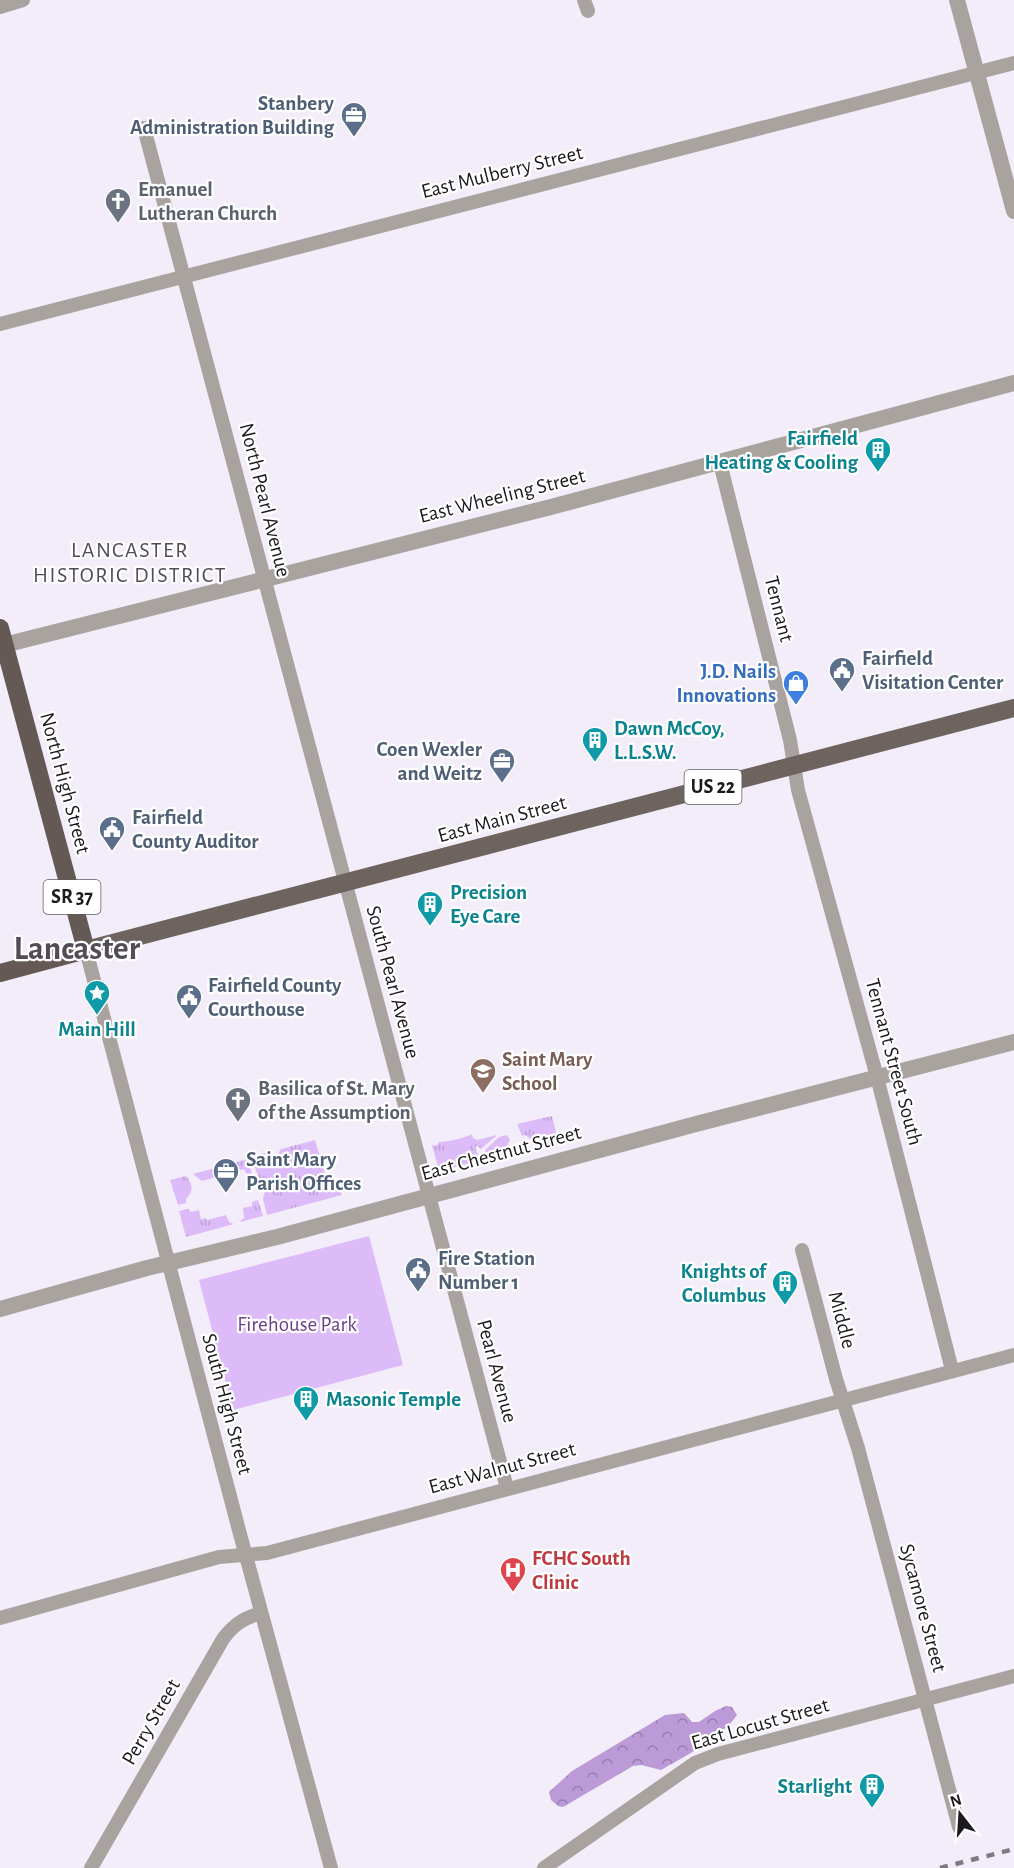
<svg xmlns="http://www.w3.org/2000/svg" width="1014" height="1868" font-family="'Alegreya Sans',sans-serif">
<defs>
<pattern id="grass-tufts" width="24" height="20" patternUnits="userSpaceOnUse" patternTransform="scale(1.5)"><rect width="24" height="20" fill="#ddbbf9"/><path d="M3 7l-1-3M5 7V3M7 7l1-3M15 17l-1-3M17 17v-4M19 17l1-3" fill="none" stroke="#bda0d5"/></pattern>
<pattern id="forest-crowns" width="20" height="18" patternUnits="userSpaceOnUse" patternTransform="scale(1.5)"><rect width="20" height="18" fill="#bb9ad7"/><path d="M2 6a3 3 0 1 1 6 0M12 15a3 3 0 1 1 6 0" fill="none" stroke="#977dae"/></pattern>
</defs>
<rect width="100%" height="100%" fill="#f3edfa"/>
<g fill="url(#grass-tufts)">
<polygon points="552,1116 558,1140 536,1146 533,1141 525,1135 522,1136 517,1124"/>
<path d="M 472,1134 L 473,1138 L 477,1140 L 497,1135 L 481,1149 L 478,1146 L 475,1147 L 478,1155 L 482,1153 L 482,1160 L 462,1165 L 461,1158 L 458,1157 L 455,1159 L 458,1166 L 439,1171 L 432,1145 L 436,1146 L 439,1142 C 444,1143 468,1137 472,1134 Z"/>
<polygon points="507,1135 510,1140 505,1149 504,1154 488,1158 485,1150 499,1137"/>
<polygon points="315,1140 329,1188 339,1186 342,1195 267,1215 263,1199 267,1182 267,1180 260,1180 251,1158 264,1153 269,1156 278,1154 281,1149"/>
<polygon points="248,1159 252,1174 247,1175 244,1169 202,1181 193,1174"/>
<path d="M 186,1176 C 193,1184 194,1191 186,1199 L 186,1203 L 178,1205 L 170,1180 Z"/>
<polygon points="258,1200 263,1216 240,1222 244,1218 243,1208 252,1206 252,1202"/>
<polygon points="188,1209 191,1212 199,1210 201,1219 206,1218 207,1220 226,1215 229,1222 234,1224 186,1237 179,1211"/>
</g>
<path fill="url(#forest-crowns)" d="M 726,1706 L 732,1707 L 737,1715 C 722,1737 684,1757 661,1770 L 641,1765 L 633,1766 L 563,1807 L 558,1806 L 551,1800 L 549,1792 L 572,1771 L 665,1715 L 684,1713 L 692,1722 L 699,1722 L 715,1711 Z"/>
<polygon fill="#ddbbf9" points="369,1236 403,1365 233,1410 199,1280"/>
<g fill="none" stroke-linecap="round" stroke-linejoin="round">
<g stroke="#a9a3a0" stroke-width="14">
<polyline points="584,0 588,11"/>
<polyline points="0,7 23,0"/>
<polyline points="144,128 507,1488"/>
<polyline points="0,324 1014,63"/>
<polyline points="720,463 790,740 798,790 877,1077 952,1370"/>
<polyline points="86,950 240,1534 331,1868"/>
<polyline points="802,1250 836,1379 858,1448 959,1827"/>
<polyline points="0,1618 219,1557 267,1553 1014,1355"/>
<path d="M 91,1868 L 223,1639 C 234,1624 244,1618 261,1613"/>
<polyline points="544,1868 695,1763 718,1754 1014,1676"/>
</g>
<g stroke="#a9a3a0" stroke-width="16">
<polyline points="957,0 1014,211"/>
<polyline points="0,646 551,507 1014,383"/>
<polyline points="0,1309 147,1268 277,1237 696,1124 1014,1042"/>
</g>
<polyline stroke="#6e645f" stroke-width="18" points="86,950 1014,708"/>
<polyline stroke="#645954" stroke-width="18" points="0,628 86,950 0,973"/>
<polyline stroke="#7e7a82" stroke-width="4.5" stroke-dasharray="8 8" stroke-linecap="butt" points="940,1868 1014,1849"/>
</g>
<defs>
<g id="office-pin" transform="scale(1.35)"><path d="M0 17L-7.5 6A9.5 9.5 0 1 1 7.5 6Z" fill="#5c6f8a" stroke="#fff"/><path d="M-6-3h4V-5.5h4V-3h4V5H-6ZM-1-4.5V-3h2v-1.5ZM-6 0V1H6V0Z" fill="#fff"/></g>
<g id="church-pin" transform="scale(1.35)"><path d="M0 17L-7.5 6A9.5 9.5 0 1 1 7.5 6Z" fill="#6b7280" stroke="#fff"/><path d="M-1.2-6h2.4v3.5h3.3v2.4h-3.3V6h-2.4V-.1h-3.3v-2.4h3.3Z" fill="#fff"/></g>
<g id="building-pin" transform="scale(1.35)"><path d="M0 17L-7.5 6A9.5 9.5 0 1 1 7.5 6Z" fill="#0f9aa8" stroke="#fff"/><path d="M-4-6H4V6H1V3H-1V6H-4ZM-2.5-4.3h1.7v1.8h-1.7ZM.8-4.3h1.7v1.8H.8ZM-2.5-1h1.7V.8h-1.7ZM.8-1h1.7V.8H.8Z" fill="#fff"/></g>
<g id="civic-pin" transform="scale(1.35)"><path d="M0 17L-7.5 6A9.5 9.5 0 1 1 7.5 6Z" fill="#5c6f8a" stroke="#fff"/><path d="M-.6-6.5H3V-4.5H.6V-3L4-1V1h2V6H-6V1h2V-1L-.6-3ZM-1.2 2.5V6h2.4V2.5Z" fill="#fff"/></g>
<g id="shop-pin" transform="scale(1.35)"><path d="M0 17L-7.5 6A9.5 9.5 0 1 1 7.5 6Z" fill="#3f7fe0" stroke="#fff"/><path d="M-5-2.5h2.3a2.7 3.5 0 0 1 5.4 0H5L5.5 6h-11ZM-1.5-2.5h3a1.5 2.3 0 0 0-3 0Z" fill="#fff"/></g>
<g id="sight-pin" transform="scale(1.35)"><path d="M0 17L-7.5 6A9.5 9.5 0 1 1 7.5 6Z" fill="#0f9aa8" stroke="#fff"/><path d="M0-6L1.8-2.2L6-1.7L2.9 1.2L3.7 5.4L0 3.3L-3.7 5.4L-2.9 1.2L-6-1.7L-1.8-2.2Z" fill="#fff"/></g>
<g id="school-pin" transform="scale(1.35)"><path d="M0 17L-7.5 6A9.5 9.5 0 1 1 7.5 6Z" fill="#8d6e63" stroke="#fff"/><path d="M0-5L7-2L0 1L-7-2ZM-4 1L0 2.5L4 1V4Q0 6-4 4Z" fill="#fff"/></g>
<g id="hospital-pin" transform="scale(1.35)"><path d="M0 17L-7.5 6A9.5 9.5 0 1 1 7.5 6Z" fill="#e0444e" stroke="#fff"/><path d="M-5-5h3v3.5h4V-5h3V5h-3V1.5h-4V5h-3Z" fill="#fff"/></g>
</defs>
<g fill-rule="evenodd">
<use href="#office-pin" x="354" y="115"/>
<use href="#church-pin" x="118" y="201"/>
<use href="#building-pin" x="878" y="450"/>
<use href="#civic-pin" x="842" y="670"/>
<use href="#shop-pin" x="796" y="683"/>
<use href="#building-pin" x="595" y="740"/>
<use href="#office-pin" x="502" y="761"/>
<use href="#civic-pin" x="112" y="829"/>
<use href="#building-pin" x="430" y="904"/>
<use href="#sight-pin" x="97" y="993"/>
<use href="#civic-pin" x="189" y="997"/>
<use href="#school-pin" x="483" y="1071"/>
<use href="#church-pin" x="238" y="1100"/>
<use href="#office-pin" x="226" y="1171"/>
<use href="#civic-pin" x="418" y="1270"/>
<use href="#building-pin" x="785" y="1283"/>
<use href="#building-pin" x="306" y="1399"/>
<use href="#hospital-pin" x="513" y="1570"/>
<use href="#building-pin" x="872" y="1786"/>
</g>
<g text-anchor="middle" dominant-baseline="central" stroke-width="4.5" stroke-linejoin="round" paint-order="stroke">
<g fill="#fff" stroke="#5f5e61" stroke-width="1.5">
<rect x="684.5" y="770" width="57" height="34" rx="4.5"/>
<rect x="43.5" y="880" width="57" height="34" rx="4.5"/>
</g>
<g font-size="20" font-weight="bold" fill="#1b191d">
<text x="713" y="787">US 22</text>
<text x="72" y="897">SR 37</text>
</g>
<g font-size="21" font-weight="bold" fill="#4e5e75" stroke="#fff" text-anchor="start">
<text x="334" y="103" text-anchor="end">Stanbery<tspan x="334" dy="24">Administration Building</tspan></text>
<text x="862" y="658">Fairfield<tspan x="862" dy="24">Visitation Center</tspan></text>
<text x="482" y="749" text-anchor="end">Coen Wexler<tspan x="482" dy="24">and Weitz</tspan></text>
<text x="132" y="817">Fairfield<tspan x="132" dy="24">County Auditor</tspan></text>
<text x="208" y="985">Fairfield County<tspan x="208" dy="24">Courthouse</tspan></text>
<text x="246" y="1159">Saint Mary<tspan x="246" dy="24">Parish Offices</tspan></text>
<text x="438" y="1258">Fire Station<tspan x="438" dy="24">Number 1</tspan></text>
</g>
<g font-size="21" fill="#1b191d" stroke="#fff">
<text transform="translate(502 172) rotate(-14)">East Mulberry Street</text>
<text transform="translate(502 496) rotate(-14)">East Wheeling Street</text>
<text transform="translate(265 500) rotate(76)">North Pearl Avenue</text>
<text transform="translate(779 609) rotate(76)">Tennant</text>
<text transform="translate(65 783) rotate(75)">North High Street</text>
<text transform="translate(502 819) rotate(-15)">East Main Street</text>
<text transform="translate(393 982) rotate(75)">South Pearl Avenue</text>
<text transform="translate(894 1062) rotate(75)">Tennant Street South</text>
<text transform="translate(501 1153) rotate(-15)">East Chestnut Street</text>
<text transform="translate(842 1320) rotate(75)">Middle</text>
<text transform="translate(497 1371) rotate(75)">Pearl Avenue</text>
<text transform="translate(227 1404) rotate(75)">South High Street</text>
<text transform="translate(502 1468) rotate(-15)">East Walnut Street</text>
<text transform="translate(923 1608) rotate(75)">Sycamore Street</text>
<text transform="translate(151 1722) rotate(-60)">Perry Street</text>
<text transform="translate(760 1724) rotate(-16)">East Locust Street</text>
</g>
<g font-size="21" font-weight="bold" fill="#5b616d" stroke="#fff" text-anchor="start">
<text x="138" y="189">Emanuel<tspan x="138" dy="24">Lutheran Church</tspan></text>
<text x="258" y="1088">Basilica of St. Mary<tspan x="258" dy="24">of the Assumption</tspan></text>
</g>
<g font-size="21" font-weight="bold" fill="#0d838f" stroke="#fff" text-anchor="end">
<text x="858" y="438">Fairfield<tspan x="858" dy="24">Heating &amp; Cooling</tspan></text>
<text x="614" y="728" text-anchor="start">Dawn McCoy,<tspan x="614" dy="24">L.L.S.W.</tspan></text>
<text x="450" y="892" text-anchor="start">Precision<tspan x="450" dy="24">Eye Care</tspan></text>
<text x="97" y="1029" text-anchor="middle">Main Hill</text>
<text x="766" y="1271">Knights of<tspan x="766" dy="24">Columbus</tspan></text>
<text x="326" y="1399" text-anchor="start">Masonic Temple</text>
<text x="852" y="1786">Starlight</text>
</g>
<g font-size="21" font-weight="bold" fill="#366cbe" stroke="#fff" text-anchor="end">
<text x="776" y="671">J.D. Nails<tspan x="776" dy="24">Innovations</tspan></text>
</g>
<g font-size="21" font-weight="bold" fill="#785e54" stroke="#fff" text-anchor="start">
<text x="502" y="1059">Saint Mary<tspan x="502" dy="24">School</tspan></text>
</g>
<g font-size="21" fill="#6b408a" stroke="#fff">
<text x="297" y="1324">Firehouse Park</text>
</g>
<g font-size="21" font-weight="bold" fill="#be3a42" stroke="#fff" text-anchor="start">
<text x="532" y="1558">FCHC South<tspan x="532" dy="24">Clinic</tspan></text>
</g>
<g font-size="22" letter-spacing="1.5" fill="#524c57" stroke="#fff">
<text x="130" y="550">LANCASTER<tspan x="130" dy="25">HISTORIC DISTRICT</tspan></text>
</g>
<g font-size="33" font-weight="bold" fill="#524c57" stroke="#fff">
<text x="77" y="949">Lancaster</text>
</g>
</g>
<g transform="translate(960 1814) rotate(343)" stroke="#ffffff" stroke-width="4.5" paint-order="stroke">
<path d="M0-4.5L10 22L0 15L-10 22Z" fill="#1b191d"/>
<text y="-9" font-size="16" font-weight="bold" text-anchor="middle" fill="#1b191d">N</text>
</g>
</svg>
